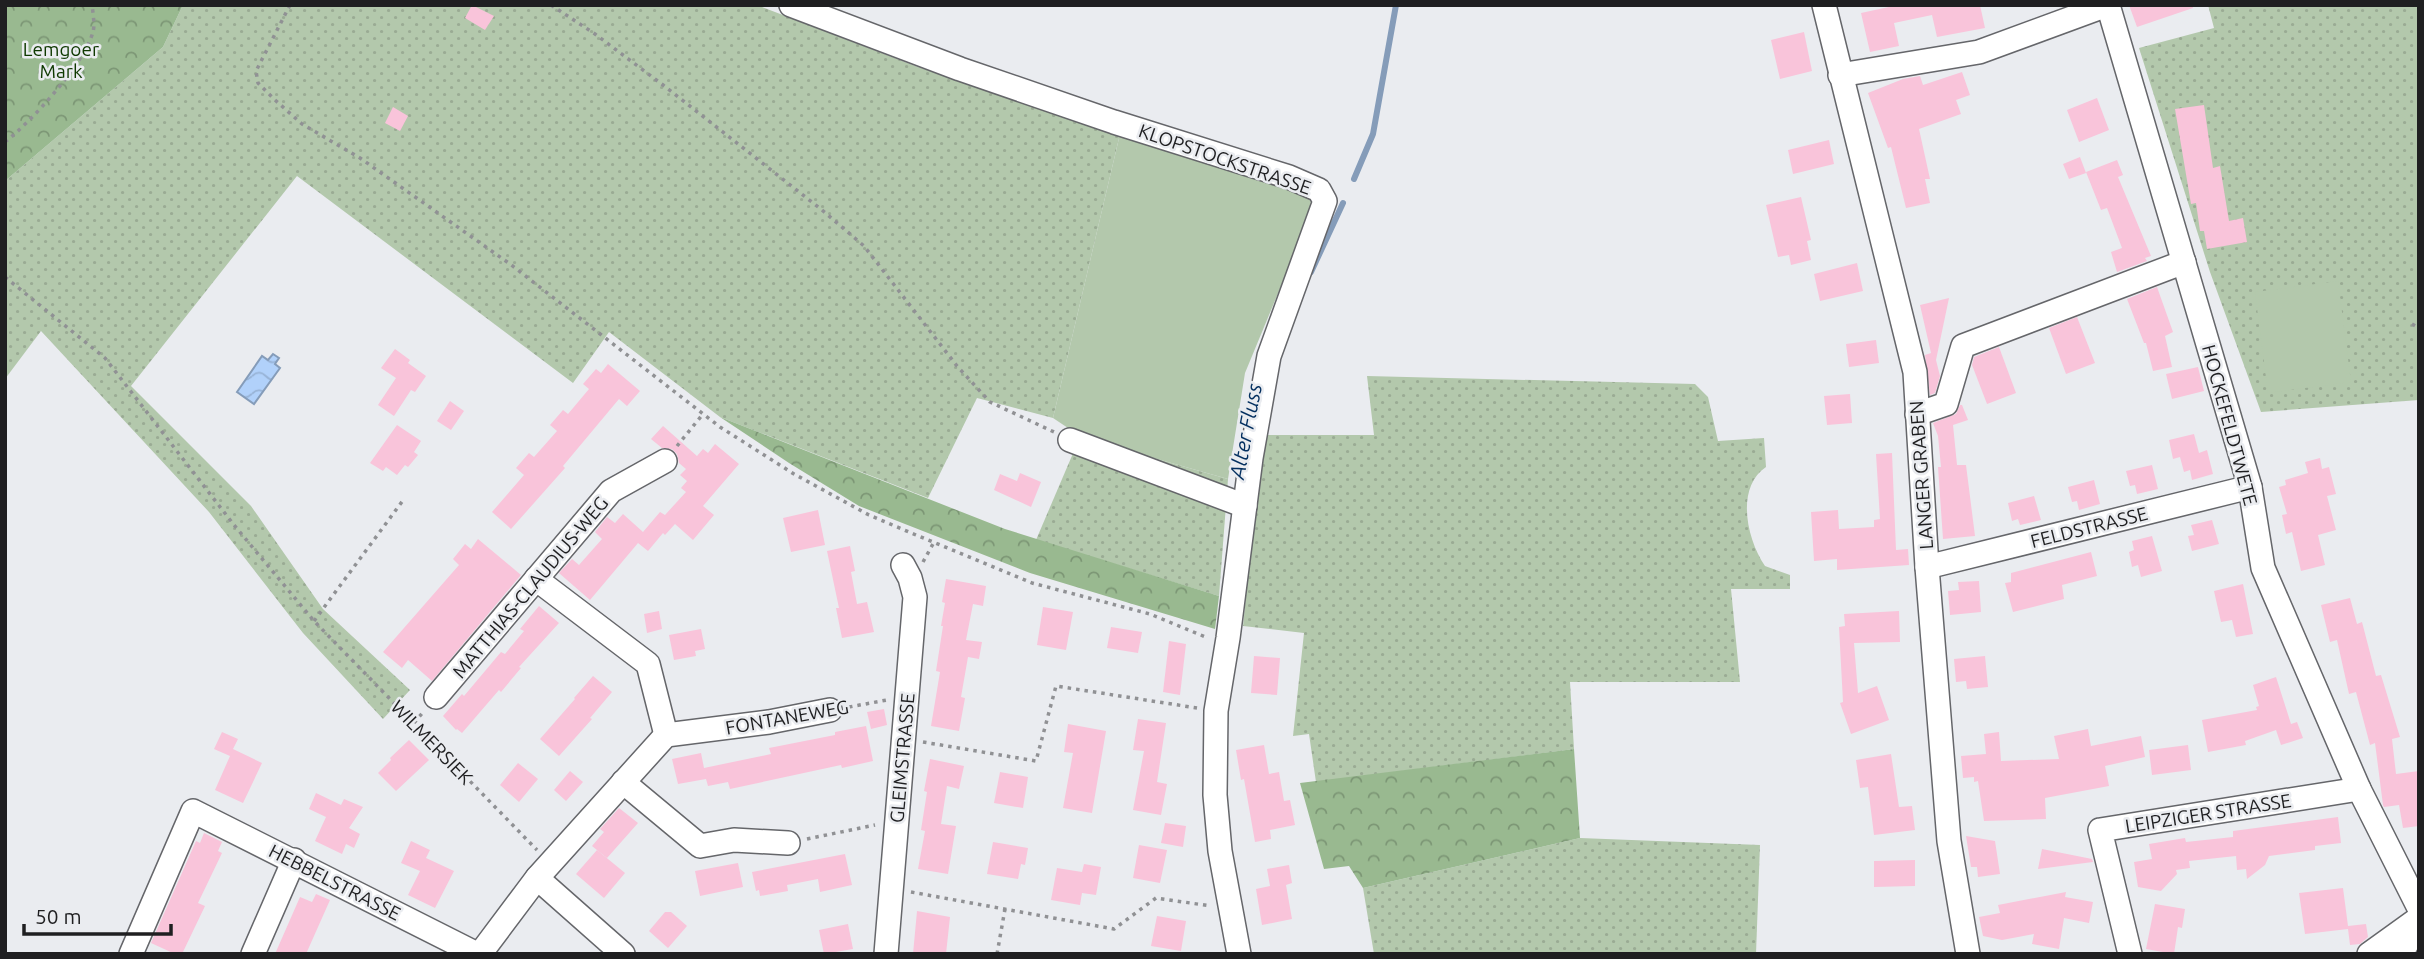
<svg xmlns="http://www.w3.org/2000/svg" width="2424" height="959" font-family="Ubuntu,sans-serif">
<defs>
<pattern id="grass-dots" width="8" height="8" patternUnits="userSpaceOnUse" patternTransform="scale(1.75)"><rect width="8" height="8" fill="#b3c8ac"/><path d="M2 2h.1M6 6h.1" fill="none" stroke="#9aab94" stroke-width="1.8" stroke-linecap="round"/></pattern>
<pattern id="forest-crowns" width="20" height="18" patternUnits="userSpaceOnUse" patternTransform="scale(1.75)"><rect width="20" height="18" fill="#99b990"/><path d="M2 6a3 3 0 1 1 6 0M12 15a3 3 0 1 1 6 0" fill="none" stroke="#7c9675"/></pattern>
<pattern id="water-waves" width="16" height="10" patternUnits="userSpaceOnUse" patternTransform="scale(1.75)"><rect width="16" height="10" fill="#b1d1fa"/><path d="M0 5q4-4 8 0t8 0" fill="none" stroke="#98b3d6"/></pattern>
</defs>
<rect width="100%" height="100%" fill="#eaecf0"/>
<g fill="url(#grass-dots)">
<polygon points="183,5 757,5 918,67 1120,134 1053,418 977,398 928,498 720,417 609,332 573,383 297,176 131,386 251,506 323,609 410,690 383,719 303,633 209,512 41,331 5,379 5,181 163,47"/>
<polygon points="2208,5 2419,5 2419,400 2261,412 2210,272 2139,48 2214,28"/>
<path d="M 1367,376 L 1695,384 L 1708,397 L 1718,441 L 1764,438 L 1766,467 C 1735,488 1747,540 1765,566 L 1790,575 L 1790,589 L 1731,589 L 1740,682 L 1570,682 L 1574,749 L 1316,782 L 1309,734 L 1293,736 L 1304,633 L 1243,626 L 1262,435 L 1374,435 Z"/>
<polygon points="1083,438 1228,479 1219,596 1036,540 1074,451"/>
<polygon points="1580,838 1760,845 1756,954 1374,954 1363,888"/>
</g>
<g fill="url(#forest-crowns)">
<polygon points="5,5 183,5 163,47 5,181"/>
<polygon points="720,417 1005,529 1219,596 1215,629 1030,573 859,506 789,463"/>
<polygon points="1574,749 1580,838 1363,888 1349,866 1324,869 1300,783"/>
</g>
<g fill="#b3c8ac">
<polygon points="1120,134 1258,178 1311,198 1310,216 1245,373 1228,479 1083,438 1053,418"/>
<polygon points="2338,281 2351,382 2268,393 2255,292"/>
</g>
<polygon fill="url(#water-waves)" stroke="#859cb9" stroke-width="2" points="273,354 279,358 275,364 280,368 254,404 237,392 262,356 268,360"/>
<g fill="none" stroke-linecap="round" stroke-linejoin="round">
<g stroke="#859cb9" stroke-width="6">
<polyline points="1354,179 1373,134 1396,5"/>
<polyline points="1311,272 1343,203"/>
</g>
</g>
<g fill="#f9c4da">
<polygon points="472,5 494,16 485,30 465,18"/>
<polygon points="1898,5 1980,5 1985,28 1937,37 1932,15 1894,23 1899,46 1870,52 1861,13"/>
<polygon points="2129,5 2192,5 2193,8 2137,27"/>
<polygon points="1804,32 1812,71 1780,79 1771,40"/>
<polygon points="1962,72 1970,95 1956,100 1961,114 1919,129 1930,179 1925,179 1930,203 1906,208 1891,147 1888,148 1868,93 1903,79 1920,76 1923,85"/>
<polygon points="2097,98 2109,130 2079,142 2067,110"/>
<polygon points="2204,105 2213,168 2220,166 2229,221 2243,218 2247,242 2207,249 2204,231 2200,231 2196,203 2191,204 2175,109"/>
<polygon points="393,107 408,116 400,131 385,123"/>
<polygon points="1829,140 1834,164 1793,174 1788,150"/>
<polygon points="2080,157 2086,173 2069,179 2063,164"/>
<polygon points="2117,160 2123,175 2118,177 2151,256 2145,258 2147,261 2117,272 2111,252 2122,248 2107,208 2101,210 2086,172"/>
<polygon points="1801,197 1811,240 1807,241 1811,260 1791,265 1789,255 1778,257 1766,205"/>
<polygon points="1857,263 1863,291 1820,301 1814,274"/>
<polygon points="2157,287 2173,332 2165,336 2172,367 2153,371 2146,343 2144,343 2127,299"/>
<polygon points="1949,298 1936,360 1940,376 1935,393 1930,395 1925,355 1931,353 1920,305"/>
<polygon points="2077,317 2095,363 2066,374 2049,328"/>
<polygon points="1876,340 1879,363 1849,367 1846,344"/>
<polygon points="1999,347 2016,393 1987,404 1972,365 1974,357"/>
<polygon points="395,349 410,360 408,363 426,376 415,392 411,390 394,416 378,405 396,378 381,368"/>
<polygon points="608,364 640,391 627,406 619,399 563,466 565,468 511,529 492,512 524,475 516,468 529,453 534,457 557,431 550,425 563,410 568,414 589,389 583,384 596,369 601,373"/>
<polygon points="2198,367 2204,391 2172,399 2166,374"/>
<polygon points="1850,394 1852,423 1827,425 1824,396"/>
<polygon points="450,401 464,411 451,430 437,421"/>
<polygon points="1960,405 1962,405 1968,420 1953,425 1957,465 1966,465 1975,536 1943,539 1938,467 1941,467 1938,436 1933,423 1956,414"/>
<polygon points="397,425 421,441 414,452 418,455 408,467 405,465 397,475 386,467 383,471 370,463"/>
<polygon points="663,426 697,456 703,449 708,453 715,444 739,464 703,506 714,515 693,540 675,524 665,535 663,533 648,551 638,543 590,600 559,573 572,559 579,565 602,539 595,532 607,517 615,523 623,514 643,532 660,512 665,515 686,492 681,488 687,481 680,475 686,469 679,463 677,454 672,449 662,448 651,439"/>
<polygon points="2194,434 2199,453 2207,450 2213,474 2192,480 2190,470 2184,472 2180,457 2173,459 2169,440"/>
<polygon points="1892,453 1896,550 1908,549 1909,565 1837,570 1837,559 1814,561 1811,512 1838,510 1839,529 1874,527 1874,520 1880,519 1876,454"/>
<polygon points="2320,458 2322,469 2329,467 2336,494 2327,496 2336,530 2318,535 2325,565 2301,571 2292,532 2286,534 2282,515 2287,514 2279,487 2286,485 2285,480 2308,473 2305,462"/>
<polygon points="2152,465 2158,489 2137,494 2135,485 2130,486 2126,471"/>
<polygon points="1020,473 1041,482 1031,507 994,490 1000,474 1017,481"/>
<polygon points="2094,480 2100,504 2079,510 2077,501 2072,502 2068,487"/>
<polygon points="2034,496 2041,520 2020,525 2018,519 2012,521 2008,503"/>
<polygon points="818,510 825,545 791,552 783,518"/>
<polygon points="2212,520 2219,544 2192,551 2188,536 2194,535 2191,525"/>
<polygon points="2152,536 2162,571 2141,577 2138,565 2132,567 2129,552 2134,550 2132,541"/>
<polygon points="478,539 521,575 432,681 408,660 402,668 383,652 459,565 453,559 465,544 471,549"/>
<polygon points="850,546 855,571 851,572 857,604 867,602 874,632 842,638 836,608 839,608 827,551"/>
<polygon points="2091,552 2097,576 2062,585 2064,599 2013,612 2005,583 2011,582 2011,573"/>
<polygon points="946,579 986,586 983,606 973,604 966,640 982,642 979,659 968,657 961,697 965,698 959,731 931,726 940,672 936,671 943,626 941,626 945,603 942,602"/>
<polygon points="1979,581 1981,612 1950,615 1948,591 1959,590 1958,582"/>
<polygon points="2243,584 2253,634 2236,637 2232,620 2221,622 2214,591"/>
<polygon points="2350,598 2357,624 2362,622 2376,676 2381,675 2400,737 2392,739 2396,774 2419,771 2419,826 2403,828 2399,805 2384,807 2383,805 2375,743 2370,745 2356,692 2349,694 2337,640 2330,642 2321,605"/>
<polygon points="539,606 559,623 519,667 521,668 501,692 499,690 462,733 457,729 456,730 443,716 462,694 464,696 501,652 505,654 524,631 520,629"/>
<polygon points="1043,607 1073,612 1066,650 1037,645"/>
<polygon points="659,611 662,629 647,633 644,614"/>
<polygon points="1899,611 1900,642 1854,643 1858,693 1877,686 1889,720 1851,734 1840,703 1843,702 1839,627 1845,626 1844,614"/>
<polygon points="1111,627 1142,632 1138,653 1107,648"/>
<polygon points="701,629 705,649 695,651 696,656 674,660 669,635"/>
<polygon points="1169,641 1186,644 1180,695 1163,692"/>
<polygon points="1254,656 1280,658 1277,695 1251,693"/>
<polygon points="1985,656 1988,687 1967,689 1966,681 1956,682 1954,659"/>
<polygon points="593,676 612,692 590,718 592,719 559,756 540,739 575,699 574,698"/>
<polygon points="2276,677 2291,724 2297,722 2303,738 2281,745 2276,730 2245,741 2246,745 2208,752 2202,720 2257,710 2256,707 2259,706 2253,685"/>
<polygon points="884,709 887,725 871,729 867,712"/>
<polygon points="1138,719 1166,723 1157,782 1167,784 1161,815 1133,810 1144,751 1133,750"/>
<polygon points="1068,724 1106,731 1092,813 1063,808 1073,753 1064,752"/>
<polygon points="866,726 873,761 842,768 841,765 730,789 728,782 708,786 706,779 678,784 672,759 701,753 704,768 771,754 769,748 835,735 835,732"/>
<polygon points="2088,729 2091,746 2141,736 2145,757 2105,766 2109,786 2045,798 2046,819 1984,821 1978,781 1974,782 1974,777 1963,778 1961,756 1986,754 1984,734 1999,732 2001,761 2059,759 2054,736"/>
<polygon points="222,732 238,739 233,749 262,763 243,803 215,790 230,756 214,749"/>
<polygon points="409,740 429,760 396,791 378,773 391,760 390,758"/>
<polygon points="1264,745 1269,774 1279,772 1284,801 1290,800 1295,825 1270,830 1271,839 1255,842 1244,779 1241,780 1236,750"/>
<polygon points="2188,745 2191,770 2152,775 2149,750"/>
<polygon points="1891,754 1899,807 1912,806 1915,830 1874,835 1868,787 1860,788 1856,760"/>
<polygon points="930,759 964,766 959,789 947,786 941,824 956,826 948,874 918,869 925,831 921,830 927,792 924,791"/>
<polygon points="518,763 538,779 519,802 500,785"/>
<polygon points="570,771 583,782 566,801 554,790"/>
<polygon points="1000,772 1028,777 1023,808 994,803"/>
<polygon points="316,793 341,805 344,799 363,807 349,828 360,834 354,848 346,844 342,854 315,841 326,817 309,809"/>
<polygon points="619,808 638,823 607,858 592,846 604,832 600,829"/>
<polygon points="2338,817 2341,843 2315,846 2315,850 2269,856 2265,865 2247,879 2246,869 2237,870 2236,856 2189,861 2190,868 2176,870 2177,874 2161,891 2138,887 2134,862 2152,859 2149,844 2185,838 2186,842 2233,837 2233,831"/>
<polygon points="1165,823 1186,826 1183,847 1161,843"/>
<polygon points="204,833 222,842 218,851 222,853 198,903 205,906 182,954 175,954 151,943 196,841 200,843"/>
<polygon points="1966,836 1995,841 2000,874 1978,877 1977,867 1971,867"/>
<polygon points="411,841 430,850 426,858 454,871 435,908 408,895 420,871 401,863"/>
<polygon points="993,842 1028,848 1025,865 1021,864 1018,879 987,874"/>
<polygon points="1139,845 1167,850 1160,883 1133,878"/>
<polygon points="2042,849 2092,859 2093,862 2038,869"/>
<polygon points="597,850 625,873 604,898 576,874"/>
<polygon points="845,854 852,885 820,892 818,879 787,885 788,891 760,896 759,890 756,891 752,872"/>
<polygon points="1915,860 1915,886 1874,887 1874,861"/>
<polygon points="738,863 743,887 700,896 695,871"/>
<polygon points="1084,864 1101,867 1096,895 1082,893 1080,905 1051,900 1057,868 1082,872"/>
<polygon points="1289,865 1292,883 1286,885 1292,919 1262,925 1256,889 1270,886 1267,869"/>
<polygon points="2343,888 2348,926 2366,924 2368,937 2360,944 2350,945 2348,929 2305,934 2299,893"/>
<polygon points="2066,892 2065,897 2093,902 2089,923 2064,918 2059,949 2032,944 2034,934 2002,940 1983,936 1979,917 2000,913 1998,905"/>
<polygon points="316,894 330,900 306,954 275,954 300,897 312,902"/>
<polygon points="2155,904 2185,909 2182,928 2178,927 2174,954 2146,949"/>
<polygon points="917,911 950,917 946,954 913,954"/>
<polygon points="665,912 671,912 687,926 668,948 649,931"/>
<polygon points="1157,916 1186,921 1181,951 1151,946"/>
<polygon points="848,924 853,949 824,954 819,930"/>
</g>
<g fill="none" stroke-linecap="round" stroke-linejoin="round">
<g stroke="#65666a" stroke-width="26">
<g id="minor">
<polyline points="791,5 960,69 1114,122 1289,177 1319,190 1325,201 1269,356 1251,458 1228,638 1216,711 1215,795 1220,851 1239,954"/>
<polyline points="1824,5 1915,372 1927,567 1949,841 1968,954"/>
<polyline points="2108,5 2250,487 2263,568 2359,789 2419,908"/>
<polyline points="1840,75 1979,52 2107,5"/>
<polyline points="1917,414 1946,404 1963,346 2184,262"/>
<polyline points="1070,440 1245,506"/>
<polyline points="1927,567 2250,487"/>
<polyline points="536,579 648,664 666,735"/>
<polyline points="436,697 611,491 665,461"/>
<polyline points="623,782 700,846 734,840 788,843"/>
<polyline points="537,878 623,954"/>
<polyline points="131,954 193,811 477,954"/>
<polyline points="253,954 294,860"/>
<polyline points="480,954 537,878 666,735 769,722 830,710"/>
<polyline points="886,954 915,597 910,578 903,565"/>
<polyline points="2130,954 2100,830 2359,789"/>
<polyline points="2369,954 2419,918"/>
<polyline points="2401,954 2419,923"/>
</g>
</g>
<g stroke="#909194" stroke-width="3.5" stroke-dasharray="3.5 5" stroke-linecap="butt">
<polyline points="290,5 256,71 258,83 275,100 302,124 360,158 510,264 720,427 794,474 869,515 916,535 1032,583 1150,614 1208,638"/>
<polyline points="551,5 595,34 663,85 822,210 864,246 957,366 990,402 1054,432"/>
<path d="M 5,142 C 31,122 84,64 93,32 C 95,25 93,13 92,5"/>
<polyline points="5,277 105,358 234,525 314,621 537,850"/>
<polyline points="2412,324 2419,328"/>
<polyline points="677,446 703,414"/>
<polyline points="923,562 934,542"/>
<polyline points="314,621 404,499"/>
<polyline points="849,707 887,700"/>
<polyline points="414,723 424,711"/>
<polyline points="923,742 1036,761 1056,686 1197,708"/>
<polyline points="807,839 875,825"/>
<polyline points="911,892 1114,929 1156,898 1211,906"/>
<polyline points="997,954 1005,909"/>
</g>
<use href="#minor" stroke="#fff" stroke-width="23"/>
</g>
<g text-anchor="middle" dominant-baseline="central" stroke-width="5" stroke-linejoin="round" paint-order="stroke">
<g font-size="19" fill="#0f3900" stroke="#eaecf0">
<text x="61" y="49">Lemgoer<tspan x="61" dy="22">Mark</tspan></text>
</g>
<g font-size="19" fill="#1f1f21" stroke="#eaecf0">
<text transform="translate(1225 159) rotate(19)">KLOPSTOCKSTRASSE</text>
<text transform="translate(2230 425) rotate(75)">HOCKEFELDTWETE</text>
<text transform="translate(1921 475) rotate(-94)">LANGER GRABEN</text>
<text transform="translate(2089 527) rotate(-14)">FELDSTRASSE</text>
<text transform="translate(530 587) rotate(-50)">MATTHIAS-CLAUDIUS-WEG</text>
<text transform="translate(787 717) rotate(-10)">FONTANEWEG</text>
<text transform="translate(432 742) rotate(46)">WILMERSIEK</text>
<text transform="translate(902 758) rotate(-85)">GLEIMSTRASSE</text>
<text transform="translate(2208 813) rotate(-9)">LEIPZIGER STRASSE</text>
<text transform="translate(335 882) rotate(27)">HEBBELSTRASSE</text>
</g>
<g font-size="21" font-style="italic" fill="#032f5f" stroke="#eaecf0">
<text transform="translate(1245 431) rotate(-79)">Alter Fluss</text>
</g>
</g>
<rect width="2424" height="959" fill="none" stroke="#1f1f21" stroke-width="14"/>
<path d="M24 924v10h147v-10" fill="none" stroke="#1f1f21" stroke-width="3.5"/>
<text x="35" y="924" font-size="21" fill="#1f1f21" stroke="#eaecf0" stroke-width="5" paint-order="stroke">50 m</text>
</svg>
